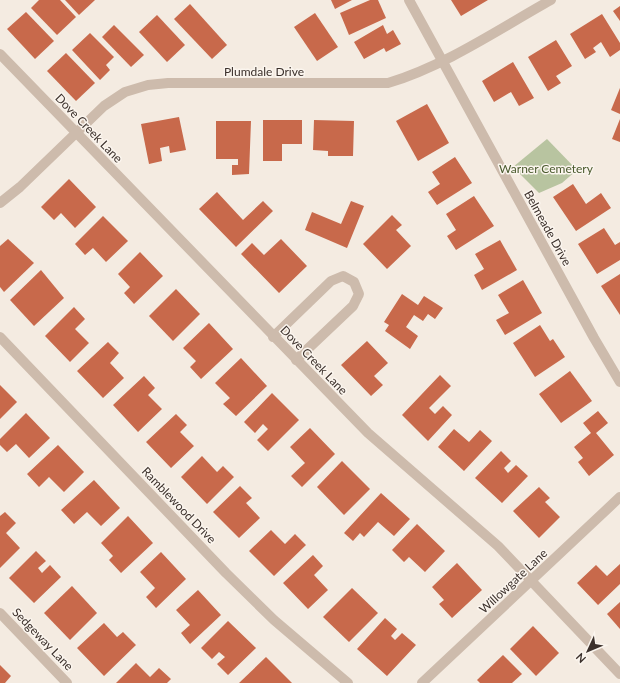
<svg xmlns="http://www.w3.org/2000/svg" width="620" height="683" font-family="Lato,sans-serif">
<rect width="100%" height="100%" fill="#f4ebe1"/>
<polygon fill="#b8c4a0" points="547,139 577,170 562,183 539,193 513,167"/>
<g fill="#c8694b">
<polygon points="39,0 60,0 76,17 57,35 31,8"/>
<polygon points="65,0 95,0 79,15"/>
<polygon points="331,0 352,0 335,9"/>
<polygon points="370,0 378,0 386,18 349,35 340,13"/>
<polygon points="451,0 488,0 461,16"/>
<polygon points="190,4 227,45 212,59 174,19"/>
<polygon points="620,6 620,21 613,11"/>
<polygon points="26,12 54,41 35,59 7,29"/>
<polygon points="315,13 338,47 317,61 294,27"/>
<polygon points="602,14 620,43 620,50 610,57 601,42 593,48 596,52 585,59 570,34"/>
<polygon points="157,15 185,45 167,62 139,32"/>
<polygon points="114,25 144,55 131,67 102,37"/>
<polygon points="383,25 387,34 393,30 401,44 386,52 384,48 364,59 354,42"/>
<polygon points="90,33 114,57 106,65 110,70 100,80 72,50"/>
<polygon points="556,40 572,66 556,76 561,83 548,91 528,57"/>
<polygon points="66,53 95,83 76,101 47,71"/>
<polygon points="513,62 534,98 519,106 511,92 494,102 482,81"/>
<polygon points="620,88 620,114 611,110"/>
<polygon points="427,104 449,143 418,161 396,121"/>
<polygon points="179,117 186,150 170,153 169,146 160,148 162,161 149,164 141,124"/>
<polygon points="620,119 620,142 612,139"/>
<polygon points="263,120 302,120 302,144 282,144 282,161 263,161"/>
<polygon points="314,120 354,121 353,156 328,156 328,151 313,150"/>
<polygon points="216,121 251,121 249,174 232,175 232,165 238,165 238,159 216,159"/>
<polygon points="455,157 472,183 437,205 428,192 440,184 432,172"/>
<polygon points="69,179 96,207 75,228 61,213 54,220 41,207"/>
<polygon points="573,184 586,204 601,193 611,208 576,231 553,197"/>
<polygon points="217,192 243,220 263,201 273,211 236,247 199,209"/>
<polygon points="474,196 494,226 456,250 447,236 456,230 446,214"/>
<polygon points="351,201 364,206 347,248 305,230 312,212 341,224"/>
<polygon points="392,215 402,225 396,230 411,246 387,269 363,244"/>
<polygon points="103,216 128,241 106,262 93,248 85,255 75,244"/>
<polygon points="604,228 615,245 620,242 620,260 597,274 578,244"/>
<polygon points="8,239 34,263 4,292 0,287 0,246"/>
<polygon points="281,239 307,266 279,293 241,254 252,243 264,255"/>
<polygon points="500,240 517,270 482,290 474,275 484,269 475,254"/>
<polygon points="140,252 163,276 134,304 124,293 130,287 118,274"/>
<polygon points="41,270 64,298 34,326 10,300"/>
<polygon points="620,274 620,315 601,286"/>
<polygon points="523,280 542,313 505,335 496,320 509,313 498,295"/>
<polygon points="176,289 200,314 173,341 149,316"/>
<polygon points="402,294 418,305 424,296 443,308 435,319 428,314 423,321 414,315 406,327 418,336 410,349 385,331 389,325 384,322"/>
<polygon points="74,307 85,319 75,329 89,343 70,362 45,336"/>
<polygon points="209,323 233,349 201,379 190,367 196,361 183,348"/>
<polygon points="540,325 550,341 553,339 565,357 535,377 513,343"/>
<polygon points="367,341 388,363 374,376 383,385 371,396 341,365"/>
<polygon points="108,342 119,353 110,363 124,378 103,398 77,371"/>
<polygon points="241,358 267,386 236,416 223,404 230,398 215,383"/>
<polygon points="570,371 592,401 561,423 539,394"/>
<polygon points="440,375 451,386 429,408 435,414 443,406 452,415 428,441 402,415"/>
<polygon points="144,376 155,388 148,395 162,409 138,432 113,405"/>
<polygon points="0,385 17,402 0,419"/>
<polygon points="272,393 299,420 268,451 257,440 268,429 263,424 255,433 244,422"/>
<polygon points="598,411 608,423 596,433 614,455 589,476 578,462 583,458 574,447 591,433 583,423"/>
<polygon points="26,413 50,438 29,458 16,444 7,452 0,445 0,439"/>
<polygon points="176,414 187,425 180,432 194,446 171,468 146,442"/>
<polygon points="310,428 335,454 302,487 291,476 305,463 290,447"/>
<polygon points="454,429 469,442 480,430 492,441 464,471 438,447"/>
<polygon points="58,445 84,472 64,492 49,477 39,487 27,474"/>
<polygon points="501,451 511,461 504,468 508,473 516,465 528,476 502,503 475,478"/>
<polygon points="202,456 217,472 223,466 234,477 207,504 181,477"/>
<polygon points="342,461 370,489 344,515 317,487"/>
<polygon points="94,480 120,508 101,526 87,512 74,524 61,510"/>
<polygon points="240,486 252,498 246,503 260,518 239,538 213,512"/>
<polygon points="539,487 550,498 545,502 560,517 539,538 513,511"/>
<polygon points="381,493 410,519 394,536 378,522 364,537 360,533 353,541 344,533"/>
<polygon points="5,512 16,523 6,533 20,548 0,568 0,516"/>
<polygon points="128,516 153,543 121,573 109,560 113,556 101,543"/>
<polygon points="417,524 445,551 425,572 409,557 404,562 392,550"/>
<polygon points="271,530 285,544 295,534 306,545 274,576 249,551"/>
<polygon points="36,551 46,561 38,568 42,573 50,565 61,577 34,603 9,578"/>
<polygon points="161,552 186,579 156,608 146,597 155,588 140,572"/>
<polygon points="313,555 323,566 314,575 328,590 308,609 283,583"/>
<polygon points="457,563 482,590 452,618 439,604 444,600 432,587"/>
<polygon points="620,564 620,584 598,605 577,583 596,565 607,576"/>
<polygon points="72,586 97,613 70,640 44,613"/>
<polygon points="352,588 378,613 349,642 323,617"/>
<polygon points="198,590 221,615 190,644 181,633 190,625 176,610"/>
<polygon points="620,602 620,629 607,614"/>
<polygon points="385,618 397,629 391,636 395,640 402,633 416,645 387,676 357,649"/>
<polygon points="228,621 256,648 228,675 217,664 225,657 219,652 212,659 201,648"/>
<polygon points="104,623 117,637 123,632 136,645 104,676 77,648"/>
<polygon points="533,626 559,653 536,676 510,649"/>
<polygon points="503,655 522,674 512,683 480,683 477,680"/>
<polygon points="266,657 292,683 239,683"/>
<polygon points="136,663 150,677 159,668 171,679 167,683 116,683"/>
<polygon points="0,665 11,676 5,683 0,683"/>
</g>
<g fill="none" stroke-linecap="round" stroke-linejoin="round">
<g stroke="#cdbbac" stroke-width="10">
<polyline points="409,0 594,338 620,382"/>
<polyline points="0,54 368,433 498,546 620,674"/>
<path d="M 0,203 L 20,187 L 104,106 L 125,92 L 148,85 L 168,83 L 388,83 C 445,66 499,29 551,0"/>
<polyline points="0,337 226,573 274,620 348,683"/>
<polyline points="273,337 331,281 343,276 354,282 359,294 353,306 296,360"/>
<polyline points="0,613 67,683"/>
</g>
<polyline stroke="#cdbbac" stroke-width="10" points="422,683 620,497"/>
</g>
<g text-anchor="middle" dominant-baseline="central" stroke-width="3" stroke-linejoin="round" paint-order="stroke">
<g font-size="12" fill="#3b302b" stroke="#fbf5ee">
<text x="264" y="71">Plumdale Drive</text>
<text transform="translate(89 128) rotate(46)">Dove Creek Lane</text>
<text transform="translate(548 228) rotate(61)">Belmeade Drive</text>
<text transform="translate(314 360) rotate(46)">Dove Creek Lane</text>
<text transform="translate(179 505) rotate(46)">Ramblewood Drive</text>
<text transform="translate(513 581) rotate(-43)">Willowgate Lane</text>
<text transform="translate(43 639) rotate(46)">Sedgeway Lane</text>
</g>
<g font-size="12" fill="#4a5a2e" stroke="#fbf5ee">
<text x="546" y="168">Warner Cemetery</text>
</g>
</g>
<g transform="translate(588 651) rotate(226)" stroke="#fbf5ee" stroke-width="3" paint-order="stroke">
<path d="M0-3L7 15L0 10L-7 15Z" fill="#3b302b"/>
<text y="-6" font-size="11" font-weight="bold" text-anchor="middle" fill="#3b302b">N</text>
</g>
</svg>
